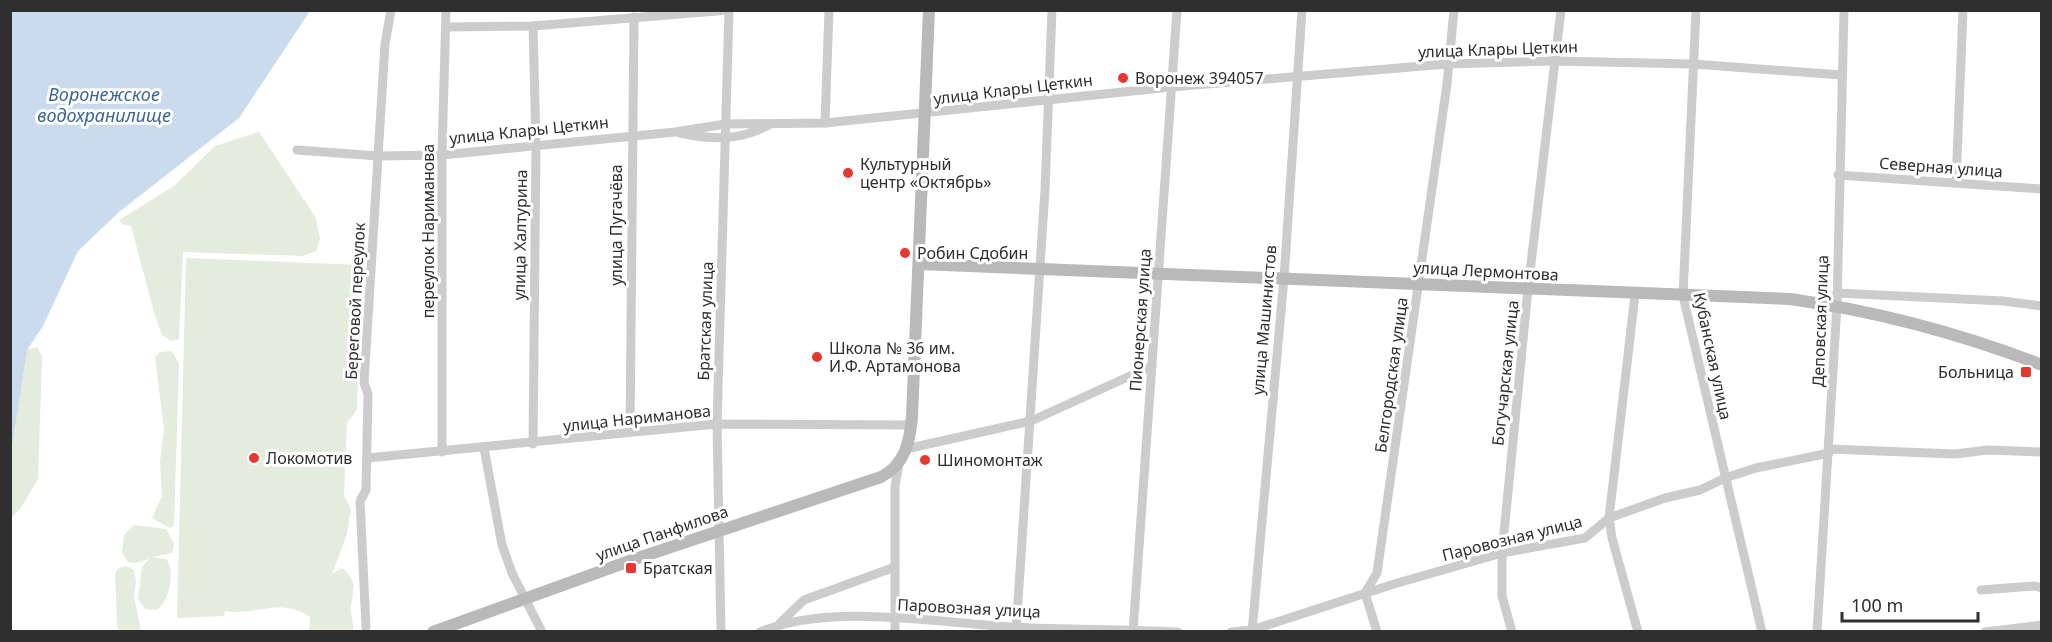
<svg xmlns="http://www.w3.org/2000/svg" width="2052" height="642" font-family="'Noto Sans',sans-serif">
<rect width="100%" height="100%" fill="#fff"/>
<g fill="#e3ecdd">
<polygon points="259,132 316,218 320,239 316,251 303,256 183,252 179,339 171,341 162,335 154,312 131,226 122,224 119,220 174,186 215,146"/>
<path d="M 186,258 L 361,265 L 357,410 L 347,423 L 344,496 L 351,509 L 347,534 L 332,574 L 342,568 C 359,584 353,587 351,607 C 351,615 353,624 354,631 L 309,631 L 310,617 C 281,597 256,616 225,611 L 224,616 L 177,618 Z"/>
<polygon points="37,347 42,356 38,479 20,509 11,518 11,453 26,350"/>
<polygon points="172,351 179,364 174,526 170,528 152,518 162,496 160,461 164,429 155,357 160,352"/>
<path d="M 134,525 L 166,529 L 174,544 L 172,553 L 152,557 L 166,559 C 176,570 169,602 157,610 L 145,609 L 138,599 L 142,567 L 149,559 L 135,563 L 128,562 L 122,552 L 124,535 Z"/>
<polygon points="126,566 134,570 136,581 134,597 141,631 119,631 117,625 115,573 119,568"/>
</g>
<polygon fill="#c9dbec" points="11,10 310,11 239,118 119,212 78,251 43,326 27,350 11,453"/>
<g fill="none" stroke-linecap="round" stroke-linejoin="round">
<g stroke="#ccc" stroke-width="9">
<polyline points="1696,10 1683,296 1762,632"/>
<polyline points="533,26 536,143 533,444"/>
<polyline points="447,27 533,26 729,10 717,424 721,632"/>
<polyline points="825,123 829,10"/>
<path d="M 680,133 C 713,140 741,141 770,124"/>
<polyline points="297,150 378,156 442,155 675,132 726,124 825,123 1171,87 1447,64 1555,61 1693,64 1841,75"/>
<polyline points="1838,175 2042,189"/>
<polyline points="1956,183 1963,10"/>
<polyline points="1837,293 2003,301 2042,306"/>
<polyline points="1635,295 1609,518 1612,538 1638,632"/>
<polyline points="630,432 634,17"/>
<polyline points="484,448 502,545 512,573 542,632"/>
<polyline points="906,449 1031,421 1152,366"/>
<polyline points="1829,449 1955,454 1988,450 2042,452"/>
<polyline points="442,452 442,155 446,10"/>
<polyline points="367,458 717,424 911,425"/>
<polyline points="1981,590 2035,586 2042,588"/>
<polyline points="780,623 804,600 895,567"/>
<polyline points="366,627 360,501 366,490 368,394 364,383 385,44 391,10"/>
<path d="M 760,632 C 830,602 938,623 1013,627 C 1068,630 1123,629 1178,632"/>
<polyline points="895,632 895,486 899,464"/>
<polyline points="1016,632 1045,190 1052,10"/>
<polyline points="1133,632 1177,10"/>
<polyline points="1231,632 1252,630 1394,584 1502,553 1585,538 1609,518 1665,498 1700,490 1725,478 1756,468 1829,453"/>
<polyline points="1252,632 1284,278 1302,10"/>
<polyline points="1377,632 1365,593 1377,573 1447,84 1454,10"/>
<polyline points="1512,632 1502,596 1502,553 1528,289 1561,10"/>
<polyline points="1817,632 1837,305 1844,10"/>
<polyline points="1985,632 2042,625"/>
</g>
<g stroke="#b9b9b9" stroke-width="12">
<path d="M 919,264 L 1790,299 C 1875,311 1962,334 2042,365"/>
<path d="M 433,632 L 635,559 L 881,477 C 905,465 910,441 912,417 L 929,10"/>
</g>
</g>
<g fill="#e63731" stroke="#fff" stroke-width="2">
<circle cx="1123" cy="78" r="6"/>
<circle cx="848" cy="173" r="6"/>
<circle cx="905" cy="253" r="6"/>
<circle cx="817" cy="357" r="6"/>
<rect x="2020" y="366" width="12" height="12" rx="3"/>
<circle cx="254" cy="458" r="6"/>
<circle cx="925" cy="460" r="6"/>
<rect x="625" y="562" width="12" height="12" rx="3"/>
</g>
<g text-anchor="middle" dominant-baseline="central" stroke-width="6" stroke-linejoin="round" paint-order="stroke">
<g font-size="16" fill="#2f2f2f" stroke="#fff">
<text transform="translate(1498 49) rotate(-2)">улица Клары Цеткин</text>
<text transform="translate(1013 89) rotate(-7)">улица Клары Цеткин</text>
<text transform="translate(529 130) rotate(-6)">улица Клары Цеткин</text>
<text transform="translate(1941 167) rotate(4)">Северная улица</text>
<text transform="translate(616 225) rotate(-90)">улица Пугачёва</text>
<text transform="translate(428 231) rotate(-90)">переулок Нариманова</text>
<text transform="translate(520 235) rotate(-89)">улица Халтурина</text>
<text transform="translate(1486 271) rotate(3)">улица Лермонтова</text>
<text transform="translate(355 301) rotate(-87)">Береговой переулок</text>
<text transform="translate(1140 320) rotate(-86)">Пионерская улица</text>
<text transform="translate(1264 320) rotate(-85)">улица Машинистов</text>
<text transform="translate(705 321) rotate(-88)">Братская улица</text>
<text transform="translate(1820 321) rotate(-88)">Деповская улица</text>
<text transform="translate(1713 356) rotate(78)">Кубанская улица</text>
<text transform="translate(1505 373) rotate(-84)">Богучарская улица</text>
<text transform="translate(1391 375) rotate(-82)">Белгородская улица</text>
<text transform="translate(637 418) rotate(-6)">улица Нариманова</text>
<text transform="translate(662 533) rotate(-19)">улица Панфилова</text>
<text transform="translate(1512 538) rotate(-14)">Паровозная улица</text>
<text transform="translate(969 608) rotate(3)">Паровозная улица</text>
</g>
<g font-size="16" fill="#2f2f2f" stroke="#fff" text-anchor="start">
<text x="1135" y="78">Воронеж 394057</text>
<text x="860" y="164">Культурный<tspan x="860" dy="18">центр «Октябрь»</tspan></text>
<text x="917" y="253">Робин Сдобин</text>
<text x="829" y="348">Школа № 36 им.<tspan x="829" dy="18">И.Ф. Артамонова</tspan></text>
<text x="2014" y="372" text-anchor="end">Больница</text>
<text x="266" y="458">Локомотив</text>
<text x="937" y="460">Шиномонтаж</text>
<text x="643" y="568">Братская</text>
</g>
<g font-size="18" font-style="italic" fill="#3c6792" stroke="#fff">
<text x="104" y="94">Воронежское<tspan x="104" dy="21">водохранилище</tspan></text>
</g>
</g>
<rect width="2052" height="642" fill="none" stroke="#2f2f2f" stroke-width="24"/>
<path d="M1842 612v9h136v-9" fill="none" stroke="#2f2f2f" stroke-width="3"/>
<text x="1851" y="612" font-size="18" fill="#2f2f2f" stroke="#ffffff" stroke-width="4.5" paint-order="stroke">100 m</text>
</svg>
